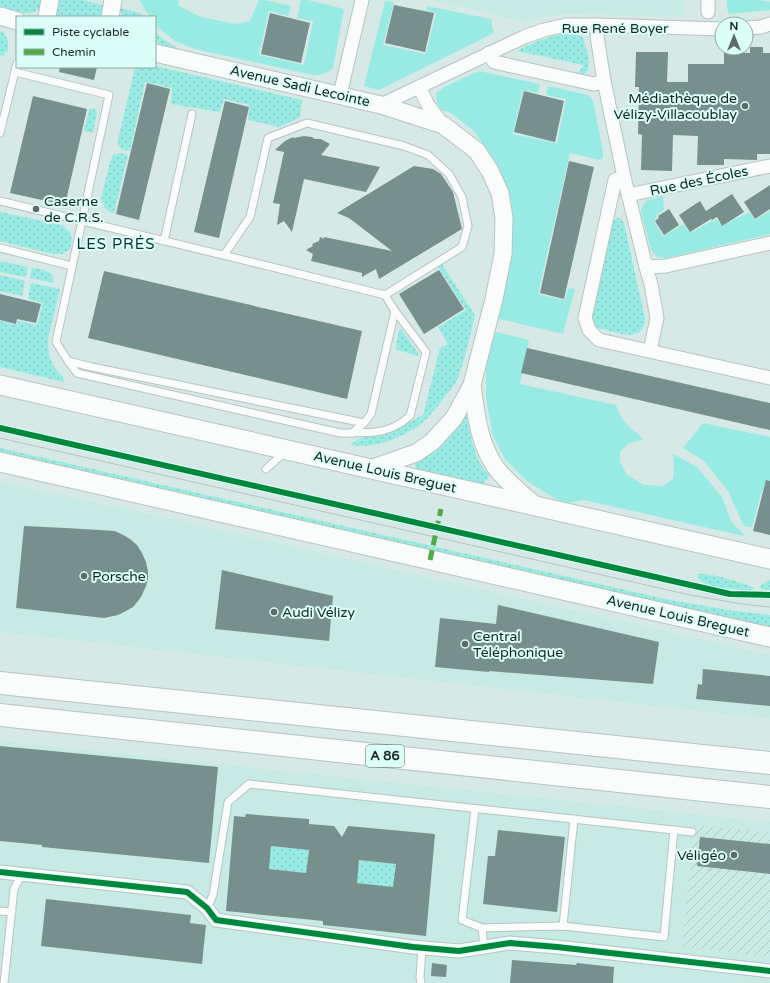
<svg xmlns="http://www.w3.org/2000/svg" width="770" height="983" font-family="'Varela Round',sans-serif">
<defs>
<pattern id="industrial-furrows" width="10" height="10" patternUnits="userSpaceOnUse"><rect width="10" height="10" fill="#c8eae4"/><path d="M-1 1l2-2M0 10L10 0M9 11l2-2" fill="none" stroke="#abc9c3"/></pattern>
<pattern id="grass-dots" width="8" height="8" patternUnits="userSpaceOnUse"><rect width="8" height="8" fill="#98ebe2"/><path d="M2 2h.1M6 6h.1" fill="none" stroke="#82cac2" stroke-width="1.8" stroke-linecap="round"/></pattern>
</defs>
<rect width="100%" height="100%" fill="#d6e9e6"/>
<g fill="#c8eae4">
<polygon points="431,0 684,0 684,17 567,14 544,16 525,22"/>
<polygon points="0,482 176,520 770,655 770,719 0,632"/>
<polygon points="0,741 770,822 770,983 0,983"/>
</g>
<polygon fill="url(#industrial-furrows)" points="694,825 770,833 770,957 682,947"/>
<g fill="url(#grass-dots)">
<path d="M 0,0 L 43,0 C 42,3 41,7 39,9 C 30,18 10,11 0,8 Z"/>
<polygon points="56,0 82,0 106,6 104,17 56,17 55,15"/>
<polygon points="120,8 140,13 143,17 122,17"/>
<polygon points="0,31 4,32 8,41 8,52 6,51 4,56 1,55 0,57"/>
<polygon points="155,32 163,39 179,49 155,43"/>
<path d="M 562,34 L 578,34 L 583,38 L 589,59 L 588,70 L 584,74 L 578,73 L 584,65 L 517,51 C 533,42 545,38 562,34 Z"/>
<polygon points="155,66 302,100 300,117 280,127 248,120 250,105 224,99 220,112 171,104 172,88 145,82 130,151 122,149 118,145 118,140 134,72 136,67"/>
<polygon points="89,109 94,109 97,112 93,133 84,131"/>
<polygon points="120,153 128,155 114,213 109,212 104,206 101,199 110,162 113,155"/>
<path d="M 0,212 L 61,225 C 72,232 74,236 70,249 L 62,254 L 53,254 L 0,241 Z"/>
<path d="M 617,218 L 621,219 L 624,223 L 645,318 C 644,345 616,332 599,328 C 593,324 593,319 593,312 L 612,223 L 614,220 Z"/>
<polygon points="0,261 28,267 26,277 0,272"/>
<path d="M 441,263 L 475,315 C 470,337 465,359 457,380 C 454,386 450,391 446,395 C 437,407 427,421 414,429 C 395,440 372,449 350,445 L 357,440 L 369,435 L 379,435 L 391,431 L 423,415 L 440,348 L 448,344 L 438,327 L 466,310 L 437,265 Z"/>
<path d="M 32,268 C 43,269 53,271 54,283 L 30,278 Z"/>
<polygon points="0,275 25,281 22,296 0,291"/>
<polygon points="31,283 60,289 48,339 49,354 53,365 59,373 63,376 64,382 0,367 0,321 17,325 18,321 37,325 43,303 28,299"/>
<polygon points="401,329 418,353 418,356 395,349 399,330"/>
<path d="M 466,414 C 470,432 472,449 481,465 C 483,469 487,472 490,475 L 483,484 L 416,469 L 415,460 Z"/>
<polygon points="0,448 665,599 728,610 770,615 770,629 0,455"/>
<path d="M 698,574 C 707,572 745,583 754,588 L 752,590 L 747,590 C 734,589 704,589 697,576 Z"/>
<polygon points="770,580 770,590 762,589 760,588 761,585"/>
<polygon points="271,846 309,850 306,873 269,869"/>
<polygon points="359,860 396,864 393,887 357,883"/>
</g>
<g fill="#98ebe2">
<path d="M 140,0 L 178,0 L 179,6 L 201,17 L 236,24 L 250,21 L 259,0 L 265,0 L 291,6 L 288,16 L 269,11 L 259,55 L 304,65 L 313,21 L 297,18 L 301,0 L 308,0 L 344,9 L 333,68 C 326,74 322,75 313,75 L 195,49 L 175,41 L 156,26 L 155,25 L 155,17 L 150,17 L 144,8 Z"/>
<polygon points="727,0 757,0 770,2 770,10 729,14 727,8"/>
<polygon points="385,1 394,2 383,45 426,54 436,13 426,10 427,6 491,19 494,33 379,90 364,86"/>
<polygon points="479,71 540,84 538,93 523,90 513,134 557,143 566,99 546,95 548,86 588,95 593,100 603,152 603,158 600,160 570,153 538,294 565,300 568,288 575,289 563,334 495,318 510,261 513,228 509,193 497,166 475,132 451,113 441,110 437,103 436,93 444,87"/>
<polygon points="663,196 664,210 656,215 657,218 654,221 663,236 684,224 690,233 716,219 722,226 749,212 755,220 770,211 770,234 666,258 658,257 653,253 650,246 641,212 642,206 648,200"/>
<path d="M 493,331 L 529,340 L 520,384 L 616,405 C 619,413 622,420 629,427 C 633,431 640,434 643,440 L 629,443 L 620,452 L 620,462 L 627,475 L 644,485 L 663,486 L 673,479 L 674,468 L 673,454 L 697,467 L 722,497 L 731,521 L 743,534 L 744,536 L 584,500 L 568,503 L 554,498 L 527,481 L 505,459 L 493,436 L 486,398 L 486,368 Z"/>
<polygon points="703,423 770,437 770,491 762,490 752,527 744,526 728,491 704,461 683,448"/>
</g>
<g fill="#77908d" fill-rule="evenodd">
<polygon points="394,5 434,13 425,52 385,43"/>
<polygon points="270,13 310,23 301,63 261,54"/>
<polygon points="750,47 763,47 763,53 770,53 770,154 757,154 757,160 724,159 724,165 697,165 698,136 673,135 672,171 641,170 642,135 638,134 639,87 635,87 636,52 668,52 667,82 688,82 688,64 724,64 724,52 750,53"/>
<polygon points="60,67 97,67 94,80 59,72"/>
<polygon points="147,83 170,89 139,220 116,214"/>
<polygon points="524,91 564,101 555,142 514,132"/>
<polygon points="33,96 87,109 65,205 10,193"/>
<polygon points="225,101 249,107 219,238 194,232"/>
<polygon points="304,136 312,137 315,139 321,139 330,144 321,155 380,167 366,192 304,179 292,232 284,221 277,225 280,204 273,203 284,152 275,150 285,141 293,137 294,138"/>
<polygon points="569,161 594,167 564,299 540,293"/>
<polygon points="414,166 433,169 441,174 453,192 462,229 379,279 376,269 362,277 362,273 311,261 313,254 306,250 313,246 312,244 319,241 320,237 324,239 324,237 392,251 349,218 337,213"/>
<polygon points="770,185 770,209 755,219 744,202"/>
<polygon points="732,194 744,212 722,226 717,217 712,220 708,215 711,219 690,232 679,215 700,201 706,211"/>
<polygon points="669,209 679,225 664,235 655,221 659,218 658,216"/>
<polygon points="439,270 464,309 424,334 399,294"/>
<polygon points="104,271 362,331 347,399 88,338"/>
<polygon points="0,294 41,304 36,323 17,319 16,324 0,320"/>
<polygon points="527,348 770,403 770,430 521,373"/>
<polygon points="766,480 770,481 770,535 753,531"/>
<polygon points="24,526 66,528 115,531 125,536 130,539 137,545 142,553 146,562 148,572 148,579 146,586 141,597 133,607 124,612 118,615 104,618 16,608"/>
<polygon points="222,570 333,596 329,641 215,629"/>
<polygon points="498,605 659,642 653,684 489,671 489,672 435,667 440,618 496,624"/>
<polygon points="703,669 770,676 770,706 696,699 698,684 702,685"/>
<polygon points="0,746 218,767 209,863 42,847 42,845 0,841"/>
<path d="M 246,814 L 309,819 L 309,824 L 334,826 L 342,837 L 348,826 L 435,834 L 426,936 L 323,925 L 323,921 L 226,911 L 234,816 L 245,817 ZM 271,846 L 309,850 L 306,873 L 269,869 ZM 359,860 L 396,864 L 393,887 L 357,883 Z"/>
<polygon points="498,830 565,837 557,912 483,904 488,856 495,856"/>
<polygon points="700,837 770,844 770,874 697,866"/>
<polygon points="46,899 191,915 190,923 206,925 202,964 41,946"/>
<polygon points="512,960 576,965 577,963 614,967 613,983 510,983"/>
<polygon points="432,963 447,965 446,977 431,976"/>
</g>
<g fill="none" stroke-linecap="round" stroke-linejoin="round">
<g stroke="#b6c4c2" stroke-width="9">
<g id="service">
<polyline points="15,72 109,95 56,342 68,361 92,367 364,423 371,414 395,311 385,295"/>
<polyline points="0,133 17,63"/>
<path d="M 0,201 C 128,232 257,263 385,295 L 462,247 L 468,226 L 462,197 L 449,174 L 428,155 L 404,146 L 307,123 L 268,138 L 250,217 L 224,255"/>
<polyline points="164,241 192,114"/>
<polyline points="0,248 72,266"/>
<polyline points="68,361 77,373 340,433 352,433 364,423"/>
<path d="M 352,433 C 359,432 367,433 375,432 C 388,431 401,424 410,416 L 426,352 L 395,311"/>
<polyline points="266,469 285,452"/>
<polyline points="475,809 462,920 482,928"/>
<polyline points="207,908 213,895 228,802 249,784 692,832"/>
<polyline points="0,911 12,912"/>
<polyline points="563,926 574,819"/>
<polyline points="484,947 482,928 563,926 664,937 674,830"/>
<polyline points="4,983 13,898 14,889 22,874"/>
<polyline points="421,983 420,977 422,948"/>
</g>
</g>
<g stroke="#b6c4c2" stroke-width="15">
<g id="minor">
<polyline points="708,12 708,0"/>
<polyline points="597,25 597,36 604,81 624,177 646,267 651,284 657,318 650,351"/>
<polyline points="746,28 761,27 770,24"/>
<polyline points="489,53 494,62 594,84 604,81"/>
<polyline points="419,87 428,105 443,125"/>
<polyline points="340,95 362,0"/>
<polyline points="381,105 524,37 544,30 566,25 597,25 722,29"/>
<polyline points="624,177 615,180 585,318 589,330 599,340 770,378"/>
<polyline points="628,195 770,166"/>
<polyline points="646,267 666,266 770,243"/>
<polyline points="0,872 187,892 207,908 216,920 413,947 459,951 510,943 557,947 770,971"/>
</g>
</g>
<g stroke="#b6c4c2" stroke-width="19">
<g id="tertiary">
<polyline points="0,16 17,21"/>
<polyline points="47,17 50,0"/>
<polyline points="110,17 113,0"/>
<polyline points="155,53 381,105 443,125 477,151 490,171 500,193 504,218 503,254 494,299 472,385 454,418 432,442 416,453 370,469"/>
<path d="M 472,385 C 476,413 478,440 494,465 C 503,479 523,495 536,506"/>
</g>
</g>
<g stroke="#b6c4c2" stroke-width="21">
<g id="secondary">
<polyline points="0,385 770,559"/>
<polyline points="0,462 770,637"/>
</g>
</g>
<g stroke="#b6c4c2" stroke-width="24">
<g id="motorway">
<polyline points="0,683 770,763"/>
<polyline points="0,715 770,797"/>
</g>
</g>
<use href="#service" stroke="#f9fcfb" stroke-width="7"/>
<use href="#minor" stroke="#f9fcfb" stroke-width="13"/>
<use href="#tertiary" stroke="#f9fcfb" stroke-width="17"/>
<use href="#secondary" stroke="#f9fcfb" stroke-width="19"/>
<use href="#motorway" stroke="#f9fcfb" stroke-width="22"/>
<polyline stroke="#bcc1c0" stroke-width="1" points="0,438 690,595 742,604 770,607"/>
<polyline stroke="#52aa44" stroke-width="5" stroke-dasharray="10 5" stroke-linecap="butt" points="430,560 441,509"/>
<g stroke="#dbfef9" stroke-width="8">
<g id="cycleway">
<polyline points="0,428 730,594 770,595"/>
<polyline points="0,872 187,892 207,908 216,920 413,947 459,951 510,943 557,947 770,971"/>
</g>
</g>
<use href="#cycleway" stroke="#00873e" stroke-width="6"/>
</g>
<g fill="#5c6b69" stroke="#dbfef9" stroke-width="1.5">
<circle cx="745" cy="106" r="4"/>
<circle cx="36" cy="209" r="4"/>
<circle cx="84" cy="576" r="4"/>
<circle cx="274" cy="612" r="4"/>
<circle cx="465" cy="644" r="4"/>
<circle cx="734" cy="855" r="4"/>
</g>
<g text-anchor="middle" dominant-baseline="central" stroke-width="4" stroke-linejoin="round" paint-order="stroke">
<rect fill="#dbfef9" stroke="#546865" stroke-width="1" x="366" y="745" width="38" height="22" rx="3"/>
<g font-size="13" font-weight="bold" fill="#1a2725">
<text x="385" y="756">A 86</text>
</g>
<g font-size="14" fill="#1a2725" stroke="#dbfef9">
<text x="615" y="28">Rue René Boyer</text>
<text transform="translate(300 86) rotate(13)">Avenue Sadi Lecointe</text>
<text transform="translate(699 181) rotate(-12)">Rue des Écoles</text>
<text transform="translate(385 472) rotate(13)">Avenue Louis Breguet</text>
<text transform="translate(678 616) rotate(13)">Avenue Louis Breguet</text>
</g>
<g font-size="14" fill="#1a2725" stroke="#dbfef9" text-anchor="start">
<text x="737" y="98" text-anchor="end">Médiathèque de<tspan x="737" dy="16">Vélizy-Villacoublay</tspan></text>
<text x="44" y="201">Caserne<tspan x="44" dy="16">de C.R.S.</tspan></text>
<text x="92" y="576">Porsche</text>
<text x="282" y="612">Audi Vélizy</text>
<text x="473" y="636">Central<tspan x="473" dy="16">Téléphonique</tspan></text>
<text x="726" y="855" text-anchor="end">Véligéo</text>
</g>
<g font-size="15" letter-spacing="1" fill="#0e302d" stroke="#dbfef9">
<text x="116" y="244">LES PRÉS</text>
</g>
</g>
<rect x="16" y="16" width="140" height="52" fill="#dbfef9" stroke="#8ea8a4"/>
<rect x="24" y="29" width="20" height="6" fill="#00873e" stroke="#8ea8a4"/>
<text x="52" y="36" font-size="12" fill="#1a2725">Piste cyclable</text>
<rect x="24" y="49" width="20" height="6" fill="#52aa44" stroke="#8ea8a4"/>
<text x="52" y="56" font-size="12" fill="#1a2725">Chemin</text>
<g transform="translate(734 36)"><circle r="19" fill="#dbfef9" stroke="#8ea8a4"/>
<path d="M0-3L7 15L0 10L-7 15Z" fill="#5c6b69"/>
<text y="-6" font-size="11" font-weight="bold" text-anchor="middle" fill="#1a2725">N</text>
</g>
</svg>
